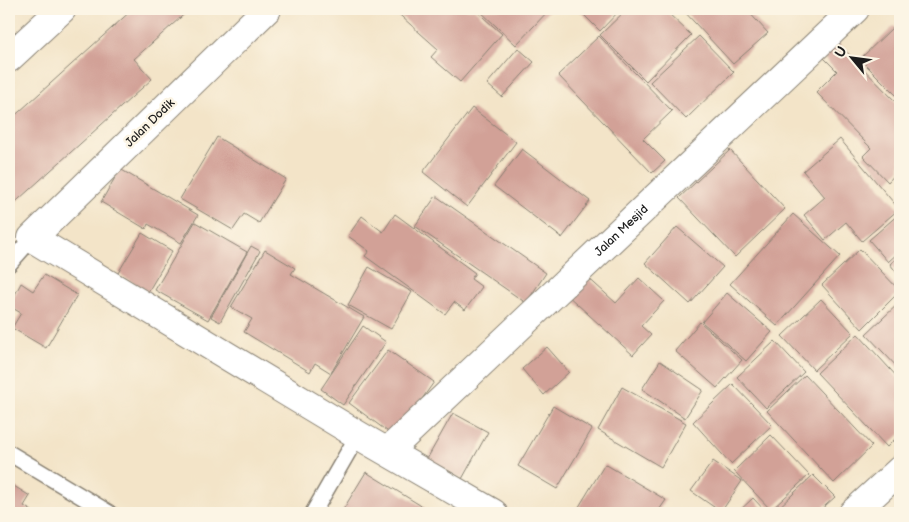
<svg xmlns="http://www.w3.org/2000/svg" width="909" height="522" font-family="'Balsamiq Sans',sans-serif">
<rect width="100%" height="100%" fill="#fcf5e5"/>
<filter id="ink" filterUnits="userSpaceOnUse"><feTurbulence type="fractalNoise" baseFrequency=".02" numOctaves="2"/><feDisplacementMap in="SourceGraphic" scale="10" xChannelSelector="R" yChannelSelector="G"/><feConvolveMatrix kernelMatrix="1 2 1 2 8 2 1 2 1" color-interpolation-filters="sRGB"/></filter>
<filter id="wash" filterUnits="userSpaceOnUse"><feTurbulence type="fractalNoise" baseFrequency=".0096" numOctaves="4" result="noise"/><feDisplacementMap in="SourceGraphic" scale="20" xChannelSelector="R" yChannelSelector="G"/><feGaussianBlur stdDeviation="1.12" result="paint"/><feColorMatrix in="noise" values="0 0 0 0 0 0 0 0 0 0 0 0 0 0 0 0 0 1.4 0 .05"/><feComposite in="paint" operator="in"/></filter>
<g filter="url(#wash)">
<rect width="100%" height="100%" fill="#f3e4c8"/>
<g id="blocks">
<g fill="#d2a197">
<polygon points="133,9 190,9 134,59 152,79 9,208 9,121"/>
<polygon points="393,9 474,9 502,34 460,82 431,57 438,49"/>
<polygon points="478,9 550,9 516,45"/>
<polygon points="578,9 621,9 600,31"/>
<polygon points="627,9 664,9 691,35 646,81 600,35"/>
<polygon points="682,9 746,9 768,33 733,64"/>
<polygon points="894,26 900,33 900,99 860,59"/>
<polygon points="599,36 672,111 643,139 665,161 652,173 558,75"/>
<polygon points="699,36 734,72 686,119 650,82"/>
<polygon points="835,40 900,106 900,169 888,182 863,156 871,148 816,92 837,71 820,54"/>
<polygon points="518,48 534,62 502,97 487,84"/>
<polygon points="472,108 516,142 467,207 423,172"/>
<polygon points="217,137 286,179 259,223 244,214 233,230 180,199"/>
<polygon points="840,139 899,209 862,241 846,222 825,240 804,215 825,197 803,171"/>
<polygon points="522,149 590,201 562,238 494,186"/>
<polygon points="730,150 785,209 735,257 679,198"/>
<polygon points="120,169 198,215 181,243 148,224 146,229 101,202"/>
<polygon points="436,196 546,273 526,303 415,226"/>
<polygon points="900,213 900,251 888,262 869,240"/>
<polygon points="395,214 475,273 471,279 482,287 465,310 454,302 445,314 365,256 369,251 348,236 362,216 383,232"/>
<polygon points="793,214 840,256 777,326 730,284"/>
<polygon points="195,222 247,252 208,320 155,290"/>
<polygon points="677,227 723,267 690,304 645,263"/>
<polygon points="142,233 172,251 148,292 118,273"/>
<polygon points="251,246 260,251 220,322 211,317"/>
<polygon points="860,249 900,291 862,329 822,285"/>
<polygon points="265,250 295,268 291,274 364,317 331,373 315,363 310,372 244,332 252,319 231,307"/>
<polygon points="900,255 900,277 890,264"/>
<polygon points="369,267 412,292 391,329 348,305"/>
<polygon points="584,274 616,303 639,278 664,301 641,326 651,335 633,355 566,294"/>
<polygon points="44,275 77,295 46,348 12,328 21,313 9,306 21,283 33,291"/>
<polygon points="727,293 772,332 746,361 702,322"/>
<polygon points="821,299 853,333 814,370 782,336"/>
<polygon points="900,302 900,370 866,334"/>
<polygon points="700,322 742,360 717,388 675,351"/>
<polygon points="363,326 386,342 343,405 321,389"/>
<polygon points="858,334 900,380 900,434 887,447 817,373"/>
<polygon points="775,341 804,372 766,408 737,377"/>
<polygon points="547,347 569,372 544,395 522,369"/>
<polygon points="388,350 434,382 395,437 349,403"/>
<polygon points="660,361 703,390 685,418 642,389"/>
<polygon points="805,375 872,446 834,483 767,411"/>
<polygon points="733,384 772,425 731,464 693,422"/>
<polygon points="622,387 686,423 661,467 598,430"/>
<polygon points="553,406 592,429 557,489 518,466"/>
<polygon points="453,413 488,432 462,479 427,459"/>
<polygon points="771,435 809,475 771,510 734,471"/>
<polygon points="713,461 742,481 721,512 691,491"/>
<polygon points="605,464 666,500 657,513 583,513 577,510"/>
<polygon points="366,472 428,510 426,513 341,513"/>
<polygon points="813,475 835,497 817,513 773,513"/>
<polygon points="9,483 30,496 24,506 35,513 9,513"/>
<polygon points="753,498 767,513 737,513"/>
</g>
</g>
</g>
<g filter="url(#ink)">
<use href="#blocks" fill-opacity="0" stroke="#888072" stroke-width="1"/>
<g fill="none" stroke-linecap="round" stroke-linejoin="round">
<g stroke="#888072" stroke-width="18">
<g id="service">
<polyline points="9,264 32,238"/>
<polyline points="9,453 109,513"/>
<polyline points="313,513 358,435"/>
</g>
</g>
<g stroke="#888072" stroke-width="30">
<g id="minor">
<polyline points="267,9 32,238 358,435 493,513"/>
<polyline points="9,58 62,9"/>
<path id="s1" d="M 388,451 L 855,9"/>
<polyline points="853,513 900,470"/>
</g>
</g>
<use href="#service" stroke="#fff" stroke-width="15"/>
<use href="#minor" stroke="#fff" stroke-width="28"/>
</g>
</g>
<g text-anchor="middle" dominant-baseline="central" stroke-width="5" stroke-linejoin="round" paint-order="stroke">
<g font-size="12" fill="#1c1c1c" stroke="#fcf5e5">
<text transform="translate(150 123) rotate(-44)">Jalan Dodik</text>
<text stroke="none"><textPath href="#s1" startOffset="321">Jalan Mesjid</textPath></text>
</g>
</g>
<rect width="909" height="522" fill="none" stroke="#fcf5e5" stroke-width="30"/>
<g transform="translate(852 58) rotate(299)" stroke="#fcf5e5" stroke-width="4" paint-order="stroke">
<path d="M0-4L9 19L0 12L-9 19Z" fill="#1c1c1c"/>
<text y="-8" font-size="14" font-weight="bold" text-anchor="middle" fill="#1c1c1c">U</text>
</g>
</svg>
